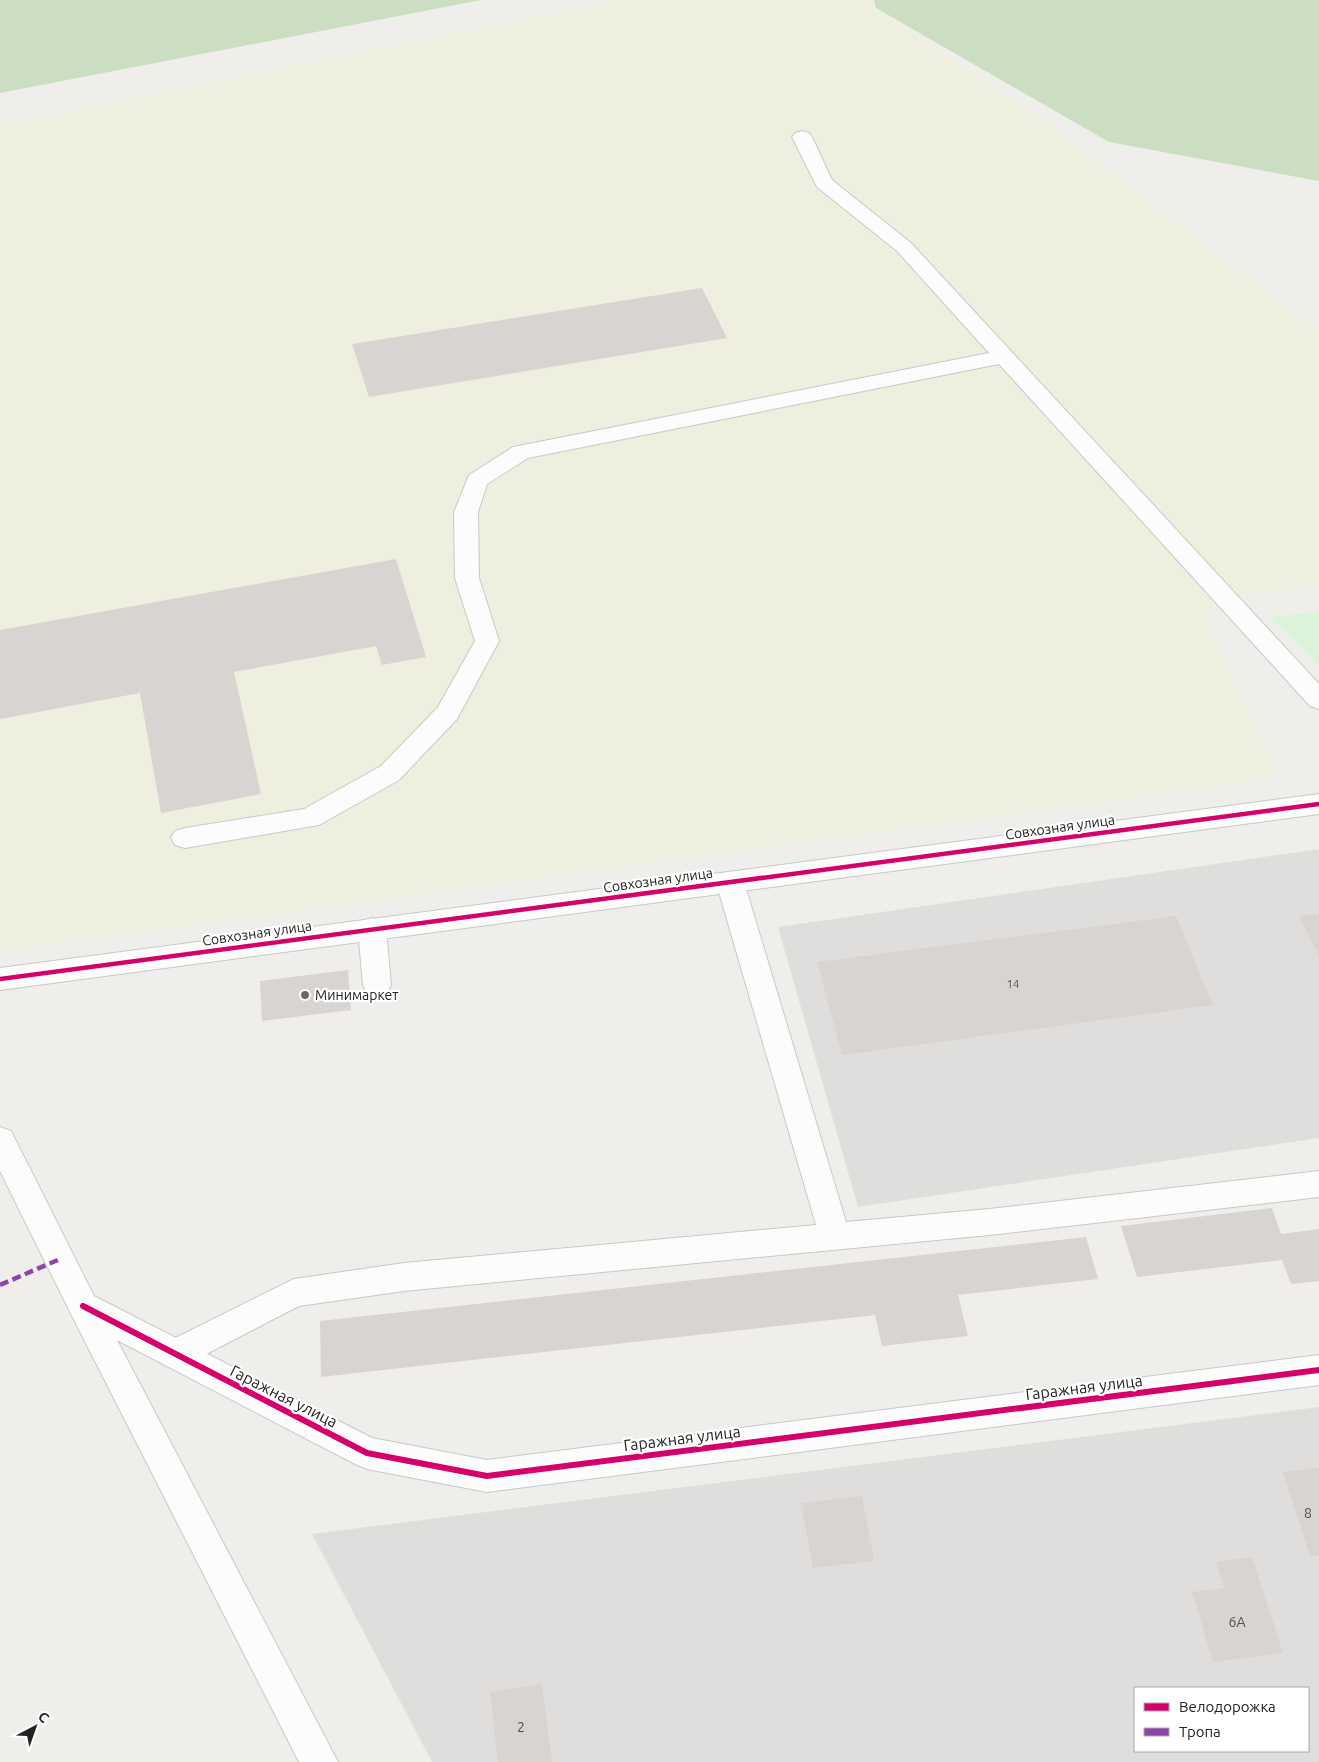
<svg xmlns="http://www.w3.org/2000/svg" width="1319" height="1762" font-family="Ubuntu,sans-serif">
<rect width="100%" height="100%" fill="#f0eeeb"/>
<g fill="#dfdedc" fill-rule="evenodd">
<polygon points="1319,849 1319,1138 858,1207 778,927"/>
<path d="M 1319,1407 L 1319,1762 L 432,1762 L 312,1534 ZM 1135,1688 L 1308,1688 L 1308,1751 L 1135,1751 Z"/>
</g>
<polygon fill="#efefdf" points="618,0 865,0 1050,126 1319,333 1319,586 1248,594 1218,604 1201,611 1278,778 13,949 0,948 0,125"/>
<g fill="#cbdec1">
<polygon points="0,0 481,0 0,93"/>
<polygon points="874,0 1319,0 1319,181 1109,142 876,8"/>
</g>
<polygon fill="#daf5da" points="1319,612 1319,666 1270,617"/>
<g fill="#d7d4d2">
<polygon points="702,288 727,338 369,397 352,344"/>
<polygon points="396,559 426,657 382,665 376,646 234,672 261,794 161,813 140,693 0,719 0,630"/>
<polygon points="1319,914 1319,956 1299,916"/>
<polygon points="1176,916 1213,1005 842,1055 817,962"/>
<polygon points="348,970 351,1010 262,1021 260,981"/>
<polygon points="1272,1208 1281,1234 1319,1229 1319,1281 1291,1284 1282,1260 1137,1277 1121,1226"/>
<polygon points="1086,1237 1098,1279 958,1295 968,1336 882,1346 875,1315 321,1377 320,1321"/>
<polygon points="1319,1468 1319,1555 1310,1556 1283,1472"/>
<polygon points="862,1496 874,1561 813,1568 801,1503"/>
<polygon points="1252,1557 1283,1653 1213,1662 1192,1592 1224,1588 1216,1562"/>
<polygon points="542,1684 552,1762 498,1762 490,1692"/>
</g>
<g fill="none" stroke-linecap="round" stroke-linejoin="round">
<g stroke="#c9c8c7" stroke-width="2">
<g id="service">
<polygon points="802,131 809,133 812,137 832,180 911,243 1319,684 1319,709 1310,706 999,364 528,458 487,484 478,512 479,578 499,641 457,719 399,780 319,825 185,848 175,845 171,838 175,831 185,828 304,809 381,766 438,707 475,641 455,578 454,512 469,475 513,447 989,353 897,251 817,187 792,137 795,133"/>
<polygon points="730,872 740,875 744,882 846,1222 989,1209 1319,1171 1319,1197 989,1235 404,1291 299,1306 187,1364 175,1369 163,1364 159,1354 163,1344 294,1279 404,1263 816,1225 716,882 720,875"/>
<polygon points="372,918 382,921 386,929 391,985 387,993 377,996 367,993 363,985 358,929 362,921"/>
</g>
</g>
<g stroke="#c9c8c7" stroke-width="2">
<polygon id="minor" points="0,1127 11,1131 94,1296 372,1438 487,1460 1319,1355 1319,1385 487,1492 367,1469 355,1464 117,1340 338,1762 299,1762 72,1316 0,1171"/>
</g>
<g stroke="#c9c8c7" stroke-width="2">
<polygon id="tertiary" points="1319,794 1319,814 0,990 0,968"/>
</g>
<use href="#service" fill="#fdfcfc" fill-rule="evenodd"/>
<use href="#minor" fill="#fdfcfc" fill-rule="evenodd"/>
<use href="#tertiary" fill="#fdfcfc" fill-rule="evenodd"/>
<polyline stroke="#8e44ad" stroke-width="4.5" stroke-dasharray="9 4.5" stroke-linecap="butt" points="0,1285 60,1259"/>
<g stroke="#fff" stroke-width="8">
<polyline id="cycleway-far1" points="0,979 1319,804"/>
</g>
<g stroke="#fff" stroke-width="9">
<polyline id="cycleway" points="83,1306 367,1453 487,1476 1319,1370"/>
</g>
<use href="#cycleway-far1" stroke="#d6006c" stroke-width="4.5"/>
<use href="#cycleway" stroke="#d6006c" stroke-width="6"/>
</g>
<circle fill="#6a6968" stroke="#fff" stroke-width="2" cx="305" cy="995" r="5"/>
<g text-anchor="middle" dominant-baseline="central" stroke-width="4.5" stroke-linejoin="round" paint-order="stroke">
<g font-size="11" fill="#4f4e4e">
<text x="1013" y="984">14</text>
</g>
<g font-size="14" fill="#222" stroke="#fff">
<text transform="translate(1060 827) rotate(-8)">Совхозная улица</text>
<text transform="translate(658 880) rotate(-8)">Совхозная улица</text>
<text transform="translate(257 933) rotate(-8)">Совхозная улица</text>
</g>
<g font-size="14" fill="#222" stroke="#fff" text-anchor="start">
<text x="315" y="995">Минимаркет</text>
</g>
<g font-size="14" fill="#4f4e4e">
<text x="1308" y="1513">8</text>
<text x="1237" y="1622">6А</text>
<text x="521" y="1727">2</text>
</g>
<g font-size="16" fill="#222" stroke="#fff">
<text transform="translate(1084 1387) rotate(-7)">Гаражная улица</text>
<text transform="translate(284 1396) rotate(27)">Гаражная улица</text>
<text transform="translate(682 1438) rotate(-7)">Гаражная улица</text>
</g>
</g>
<rect x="1134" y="1687" width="175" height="65" fill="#ffffff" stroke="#a7a7a7"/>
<rect x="1144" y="1703" width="25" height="8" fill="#d6006c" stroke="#a7a7a7"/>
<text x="1179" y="1712" font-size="15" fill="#222222">Велодорожка</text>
<rect x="1144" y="1728" width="25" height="8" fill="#8e44ad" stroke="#a7a7a7"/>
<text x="1179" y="1737" font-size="15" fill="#222222">Тропа</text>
<g transform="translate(35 1727) rotate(41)" stroke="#ffffff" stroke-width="4" paint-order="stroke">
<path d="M0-4L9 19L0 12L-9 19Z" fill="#222222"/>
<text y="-8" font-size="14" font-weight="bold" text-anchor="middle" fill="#222222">С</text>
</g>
</svg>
